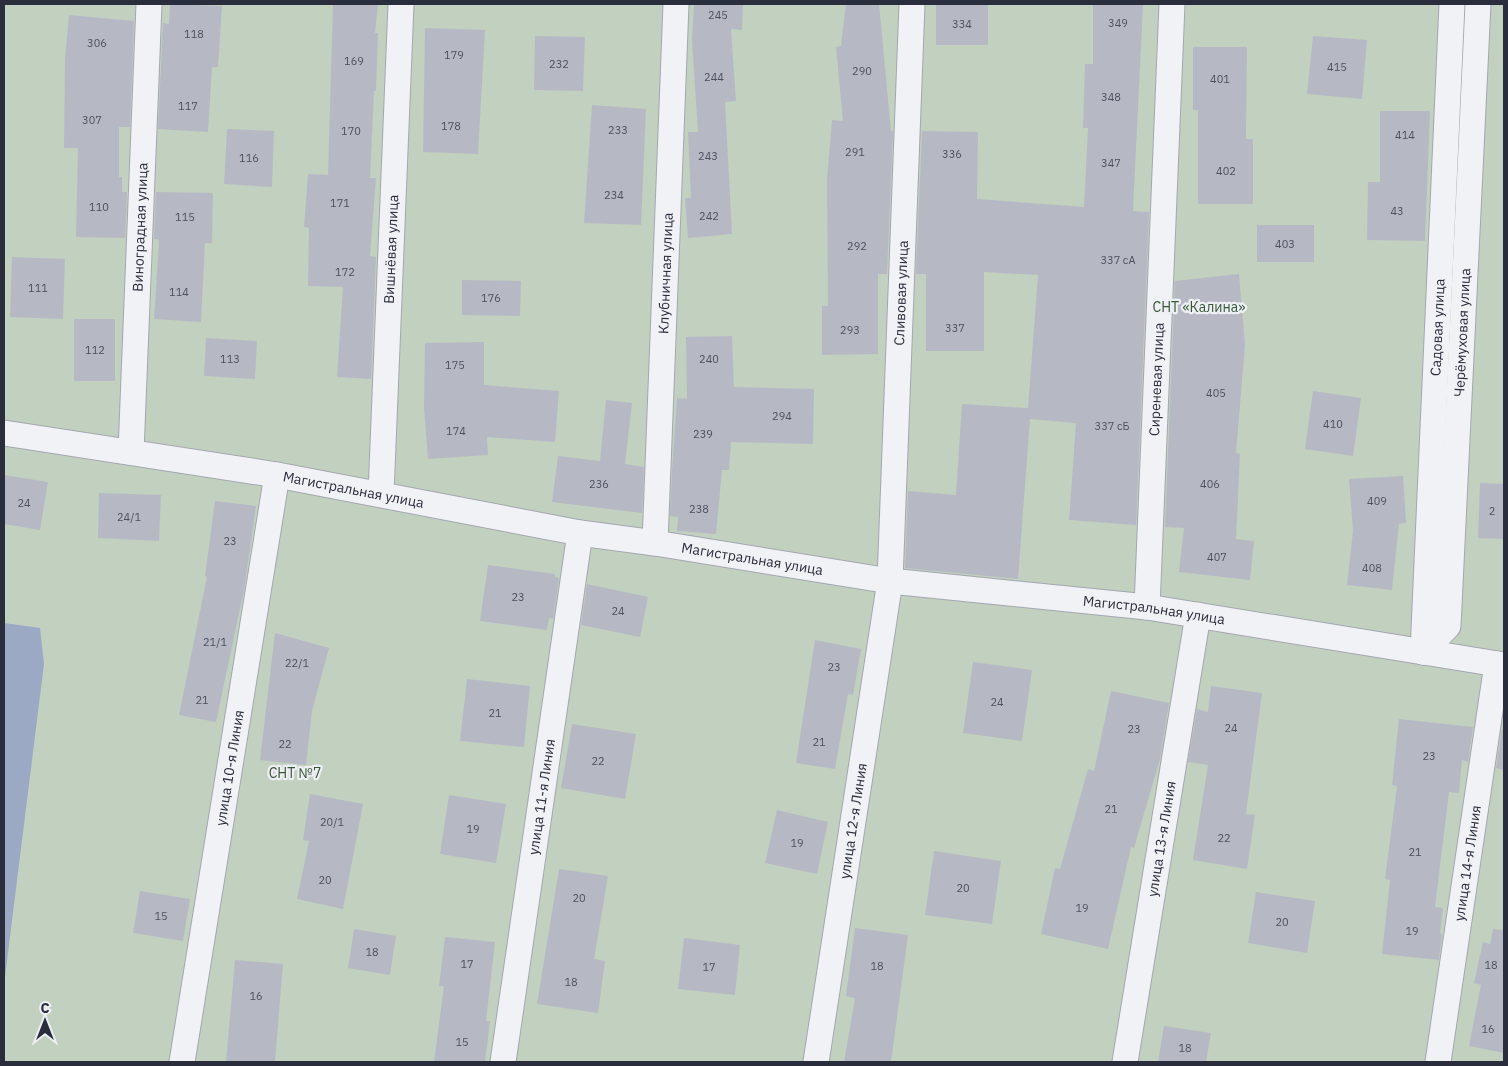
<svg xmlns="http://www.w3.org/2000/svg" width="1508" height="1066" font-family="'IBM Plex Sans',sans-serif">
<rect width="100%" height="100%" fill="#dee0e7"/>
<rect fill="#c2d0c0" x="4" y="4" width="1500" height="1058"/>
<polygon fill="#9ca9c4" points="4,623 40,628 44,664 4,985"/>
<g fill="#b6b9c3">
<polygon points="170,4 222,6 218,67 212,67 208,132 158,129 163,23 169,24"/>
<polygon points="333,4 378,4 375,33 378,33 376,91 374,91 370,178 376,178 370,256 376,257 371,379 337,377 343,287 308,286 309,228 304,227 308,174 328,175"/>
<polygon points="694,4 743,4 742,30 731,29 736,101 725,102 732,234 688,238 685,198 691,198 688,132 698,132 692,40"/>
<polygon points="846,4 879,4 891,131 893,131 887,274 878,274 878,354 822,355 822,306 828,306 827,180 832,120 843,121 836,47 841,46"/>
<rect x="936" y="4" width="52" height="41"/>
<polygon points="1093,4 1143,4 1133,211 1149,212 1136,525 1069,520 1076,423 1030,419 1018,579 905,568 908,491 956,495 962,404 1028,408 1038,275 984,272 984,351 926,351 926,274 916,274 922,131 978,132 977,199 1084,207 1088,128 1083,128 1085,64 1093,64"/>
<polygon points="69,15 134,21 130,127 119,127 119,177 122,177 122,192 127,192 125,238 76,237 78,148 64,148 65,58"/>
<polygon points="425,28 485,30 478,154 423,152"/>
<polygon points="535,36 585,37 583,91 534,90"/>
<polygon points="1313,36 1367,40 1362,99 1307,94"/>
<polygon points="1193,47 1247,47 1246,139 1253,139 1253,204 1198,204 1198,110 1193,110"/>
<polygon points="592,105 646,109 641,225 584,223"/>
<polygon points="1380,111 1430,111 1425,241 1367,240 1368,182 1380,182"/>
<polygon points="227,129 274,131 272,187 224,184"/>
<polygon points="156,192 213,193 212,243 205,243 201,322 154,319 159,242 158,239 154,239"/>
<rect x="1257" y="225" width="57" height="37"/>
<polygon points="12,257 65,259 63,319 10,317"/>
<polygon points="1239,274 1245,345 1236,453 1240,454 1236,539 1254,541 1250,580 1179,572 1184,528 1165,527 1175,281"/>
<polygon points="462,280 521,281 520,316 462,315"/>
<rect x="74" y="319" width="41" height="62"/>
<polygon points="732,336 734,387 814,389 813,444 731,442 729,470 722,470 716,534 677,531 678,517 670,516 672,470 677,398 687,399 686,337"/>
<polygon points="206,338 257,341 255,379 204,376"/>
<polygon points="484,342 484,385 559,391 555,442 487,437 488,455 428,459 424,407 425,343"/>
<polygon points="1313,391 1361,398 1353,456 1305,449"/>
<polygon points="606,400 632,403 625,464 644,467 642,513 552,502 558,456 600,461"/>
<polygon points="4,475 48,482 40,530 4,524"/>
<polygon points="1403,476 1406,523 1399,524 1392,590 1347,585 1353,531 1349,479"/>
<polygon points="1480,483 1504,484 1504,539 1478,538"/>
<polygon points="99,493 161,495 159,541 98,538"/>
<polygon points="215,501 256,506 244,590 216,722 179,715 207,577 205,576"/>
<polygon points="488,565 555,574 555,577 559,578 553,619 549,618 547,630 480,621"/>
<polygon points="587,584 648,597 640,637 581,625"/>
<polygon points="275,633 329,648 312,711 306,765 260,760"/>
<polygon points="815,640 861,649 853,695 848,694 835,769 796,763"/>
<polygon points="973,662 1032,670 1022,741 963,733"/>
<polygon points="467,679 530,686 524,747 460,741"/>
<polygon points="1211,686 1262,693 1246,814 1255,815 1247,869 1193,860 1208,765 1188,762 1197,709 1208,712"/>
<polygon points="1111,691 1169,703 1160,759 1134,848 1131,847 1108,949 1041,934 1055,868 1060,869 1088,769 1094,771"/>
<polygon points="1399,719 1473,727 1468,762 1462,760 1459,793 1449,792 1435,907 1443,908 1440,933 1442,934 1439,960 1382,954 1390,880 1385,879 1397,786 1392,785"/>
<polygon points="572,724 636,734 625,799 561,788"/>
<polygon points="1502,730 1504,730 1504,770 1496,768"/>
<polygon points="310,794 363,804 343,909 297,899 309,841 303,840"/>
<polygon points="449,795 506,804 496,863 440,854"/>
<polygon points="777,810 828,822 817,874 765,863"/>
<polygon points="934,851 1001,861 992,924 925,915"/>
<polygon points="559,869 608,876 594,959 605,961 598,1013 537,1004"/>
<polygon points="140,891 190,899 183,941 133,933"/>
<polygon points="1256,892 1315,901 1307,953 1248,943"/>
<polygon points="855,928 908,935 891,1062 844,1062 855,998 846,996"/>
<polygon points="354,929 396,936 390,975 348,968"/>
<polygon points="1493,929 1504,930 1504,1053 1469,1046 1481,985 1474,983 1483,942 1490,944"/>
<polygon points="445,937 495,942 486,1021 490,1021 485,1062 434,1062 444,986 439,986"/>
<polygon points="684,938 740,945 735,995 678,989"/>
<polygon points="235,960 283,964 275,1062 226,1062"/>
<polygon points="1164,1026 1211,1033 1206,1062 1158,1062"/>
</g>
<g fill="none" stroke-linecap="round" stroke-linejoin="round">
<g stroke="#a4a7b0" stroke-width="27">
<g id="minor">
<path id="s1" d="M 4,433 L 277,475 L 580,533 L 655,543 L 890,581 L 1147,607 L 1504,665"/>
<path id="s2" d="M 131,452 L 149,4"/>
<path id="s3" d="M 381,494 L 401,4"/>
<path id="s4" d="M 655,543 L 676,4"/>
<path id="s5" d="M 1147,607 L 1172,4"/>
<path id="s6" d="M 1423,652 L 1448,626 L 1478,4"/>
<path id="s7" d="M 1423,652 L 1452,4"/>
<path id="s8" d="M 182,1062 L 277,475"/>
<path id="s9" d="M 503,1062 L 580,533"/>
<path id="s10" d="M 816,1062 L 890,581 L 912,4"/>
<path id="s11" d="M 1125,1062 L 1198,615"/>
<path id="s12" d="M 1438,1062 L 1497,664"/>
</g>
</g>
<use href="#minor" stroke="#f1f2f5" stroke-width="25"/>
</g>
<g text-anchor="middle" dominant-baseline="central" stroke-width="4.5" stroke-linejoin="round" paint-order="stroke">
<g font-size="11" fill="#4c505e">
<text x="718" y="15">245</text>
<text x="1118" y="23">349</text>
<text x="962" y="24">334</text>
<text x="194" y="34">118</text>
<text x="97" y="43">306</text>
<text x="454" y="55">179</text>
<text x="354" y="61">169</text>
<text x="559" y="64">232</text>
<text x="1337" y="67">415</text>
<text x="862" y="71">290</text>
<text x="714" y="77">244</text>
<text x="1220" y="79">401</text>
<text x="1111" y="97">348</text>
<text x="188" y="106">117</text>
<text x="92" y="120">307</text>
<text x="451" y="126">178</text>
<text x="618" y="130">233</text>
<text x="351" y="131">170</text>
<text x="1405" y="135">414</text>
<text x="855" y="152">291</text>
<text x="952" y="154">336</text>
<text x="708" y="156">243</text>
<text x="249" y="158">116</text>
<text x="1111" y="163">347</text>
<text x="1226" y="171">402</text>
<text x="614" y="195">234</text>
<text x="340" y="203">171</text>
<text x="99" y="207">110</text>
<text x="1397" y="211">43</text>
<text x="709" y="216">242</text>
<text x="185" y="217">115</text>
<text x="1285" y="244">403</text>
<text x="857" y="246">292</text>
<text x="1118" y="260">337 сА</text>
<text x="345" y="272">172</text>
<text x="38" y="288">111</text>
<text x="179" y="292">114</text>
<text x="491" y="298">176</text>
<text x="955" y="328">337</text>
<text x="850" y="330">293</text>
<text x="95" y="350">112</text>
<text x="230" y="359">113</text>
<text x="709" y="359">240</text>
<text x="455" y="365">175</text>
<text x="1216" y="393">405</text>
<text x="782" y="416">294</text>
<text x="1333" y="424">410</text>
<text x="1112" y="426">337 сБ</text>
<text x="456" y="431">174</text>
<text x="703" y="434">239</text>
<text x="599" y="484">236</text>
<text x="1210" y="484">406</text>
<text x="1377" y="501">409</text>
<text x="24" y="503">24</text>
<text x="699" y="509">238</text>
<text x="1492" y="511">2</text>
<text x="129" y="517">24/1</text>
<text x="230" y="541">23</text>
<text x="1217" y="557">407</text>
<text x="1372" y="568">408</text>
<text x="518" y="597">23</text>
<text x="618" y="611">24</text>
<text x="215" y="642">21/1</text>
<text x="297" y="663">22/1</text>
<text x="834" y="667">23</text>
<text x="202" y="700">21</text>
<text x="997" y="702">24</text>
<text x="495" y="713">21</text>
<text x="1231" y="728">24</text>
<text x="1134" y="729">23</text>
<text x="819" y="742">21</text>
<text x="285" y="744">22</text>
<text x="1429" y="756">23</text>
<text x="598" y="761">22</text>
<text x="1111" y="809">21</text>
<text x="332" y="822">20/1</text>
<text x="473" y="829">19</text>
<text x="1224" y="838">22</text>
<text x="797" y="843">19</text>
<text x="1415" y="852">21</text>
<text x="325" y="880">20</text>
<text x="963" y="888">20</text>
<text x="579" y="898">20</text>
<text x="1082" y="908">19</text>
<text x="161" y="916">15</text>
<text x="1282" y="922">20</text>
<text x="1412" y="931">19</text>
<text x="372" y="952">18</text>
<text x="467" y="964">17</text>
<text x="1491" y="965">18</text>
<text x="877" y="966">18</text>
<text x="709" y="967">17</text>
<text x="571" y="982">18</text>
<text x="256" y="996">16</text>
<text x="1488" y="1029">16</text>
<text x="462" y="1042">15</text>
<text x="1185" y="1048">18</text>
</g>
<g font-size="14" fill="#292d3c" stroke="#eeeff4">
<text stroke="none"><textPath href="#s2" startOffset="225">Виноградная улица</textPath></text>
<text stroke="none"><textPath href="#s3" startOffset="245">Вишнёвая улица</textPath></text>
<text stroke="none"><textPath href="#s4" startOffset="270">Клубничная улица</textPath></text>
<text stroke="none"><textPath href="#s10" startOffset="775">Сливовая улица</textPath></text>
<text stroke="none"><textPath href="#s7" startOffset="325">Садовая улица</textPath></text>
<text stroke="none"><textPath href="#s6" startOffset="330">Черёмуховая улица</textPath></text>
<text stroke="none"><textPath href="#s5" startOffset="228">Сиреневая улица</textPath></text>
<text stroke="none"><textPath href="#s1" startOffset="354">Магистральная улица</textPath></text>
<text stroke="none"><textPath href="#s1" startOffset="759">Магистральная улица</textPath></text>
<text stroke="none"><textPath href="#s1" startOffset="1164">Магистральная улица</textPath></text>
<text stroke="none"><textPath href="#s8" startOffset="298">улица 10-я Линия</textPath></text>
<text stroke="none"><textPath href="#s9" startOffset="268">улица 11-я Линия</textPath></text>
<text stroke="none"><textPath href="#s10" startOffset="244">улица 12-я Линия</textPath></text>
<text stroke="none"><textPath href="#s11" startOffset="226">улица 13-я Линия</textPath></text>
<text stroke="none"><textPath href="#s12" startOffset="201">улица 14-я Линия</textPath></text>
</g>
<g font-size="14" fill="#385737" stroke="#eeeff4">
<text x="1199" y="307">СНТ «Калина»</text>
<text x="295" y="773">СНТ №7</text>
</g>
</g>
<rect width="1508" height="1066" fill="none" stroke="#292d3c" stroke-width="10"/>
<g transform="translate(45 1021)" stroke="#eeeff4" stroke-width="4" paint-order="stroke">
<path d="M0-4L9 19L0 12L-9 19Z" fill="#292d3c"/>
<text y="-8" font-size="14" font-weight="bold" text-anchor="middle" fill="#292d3c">С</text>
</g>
</svg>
